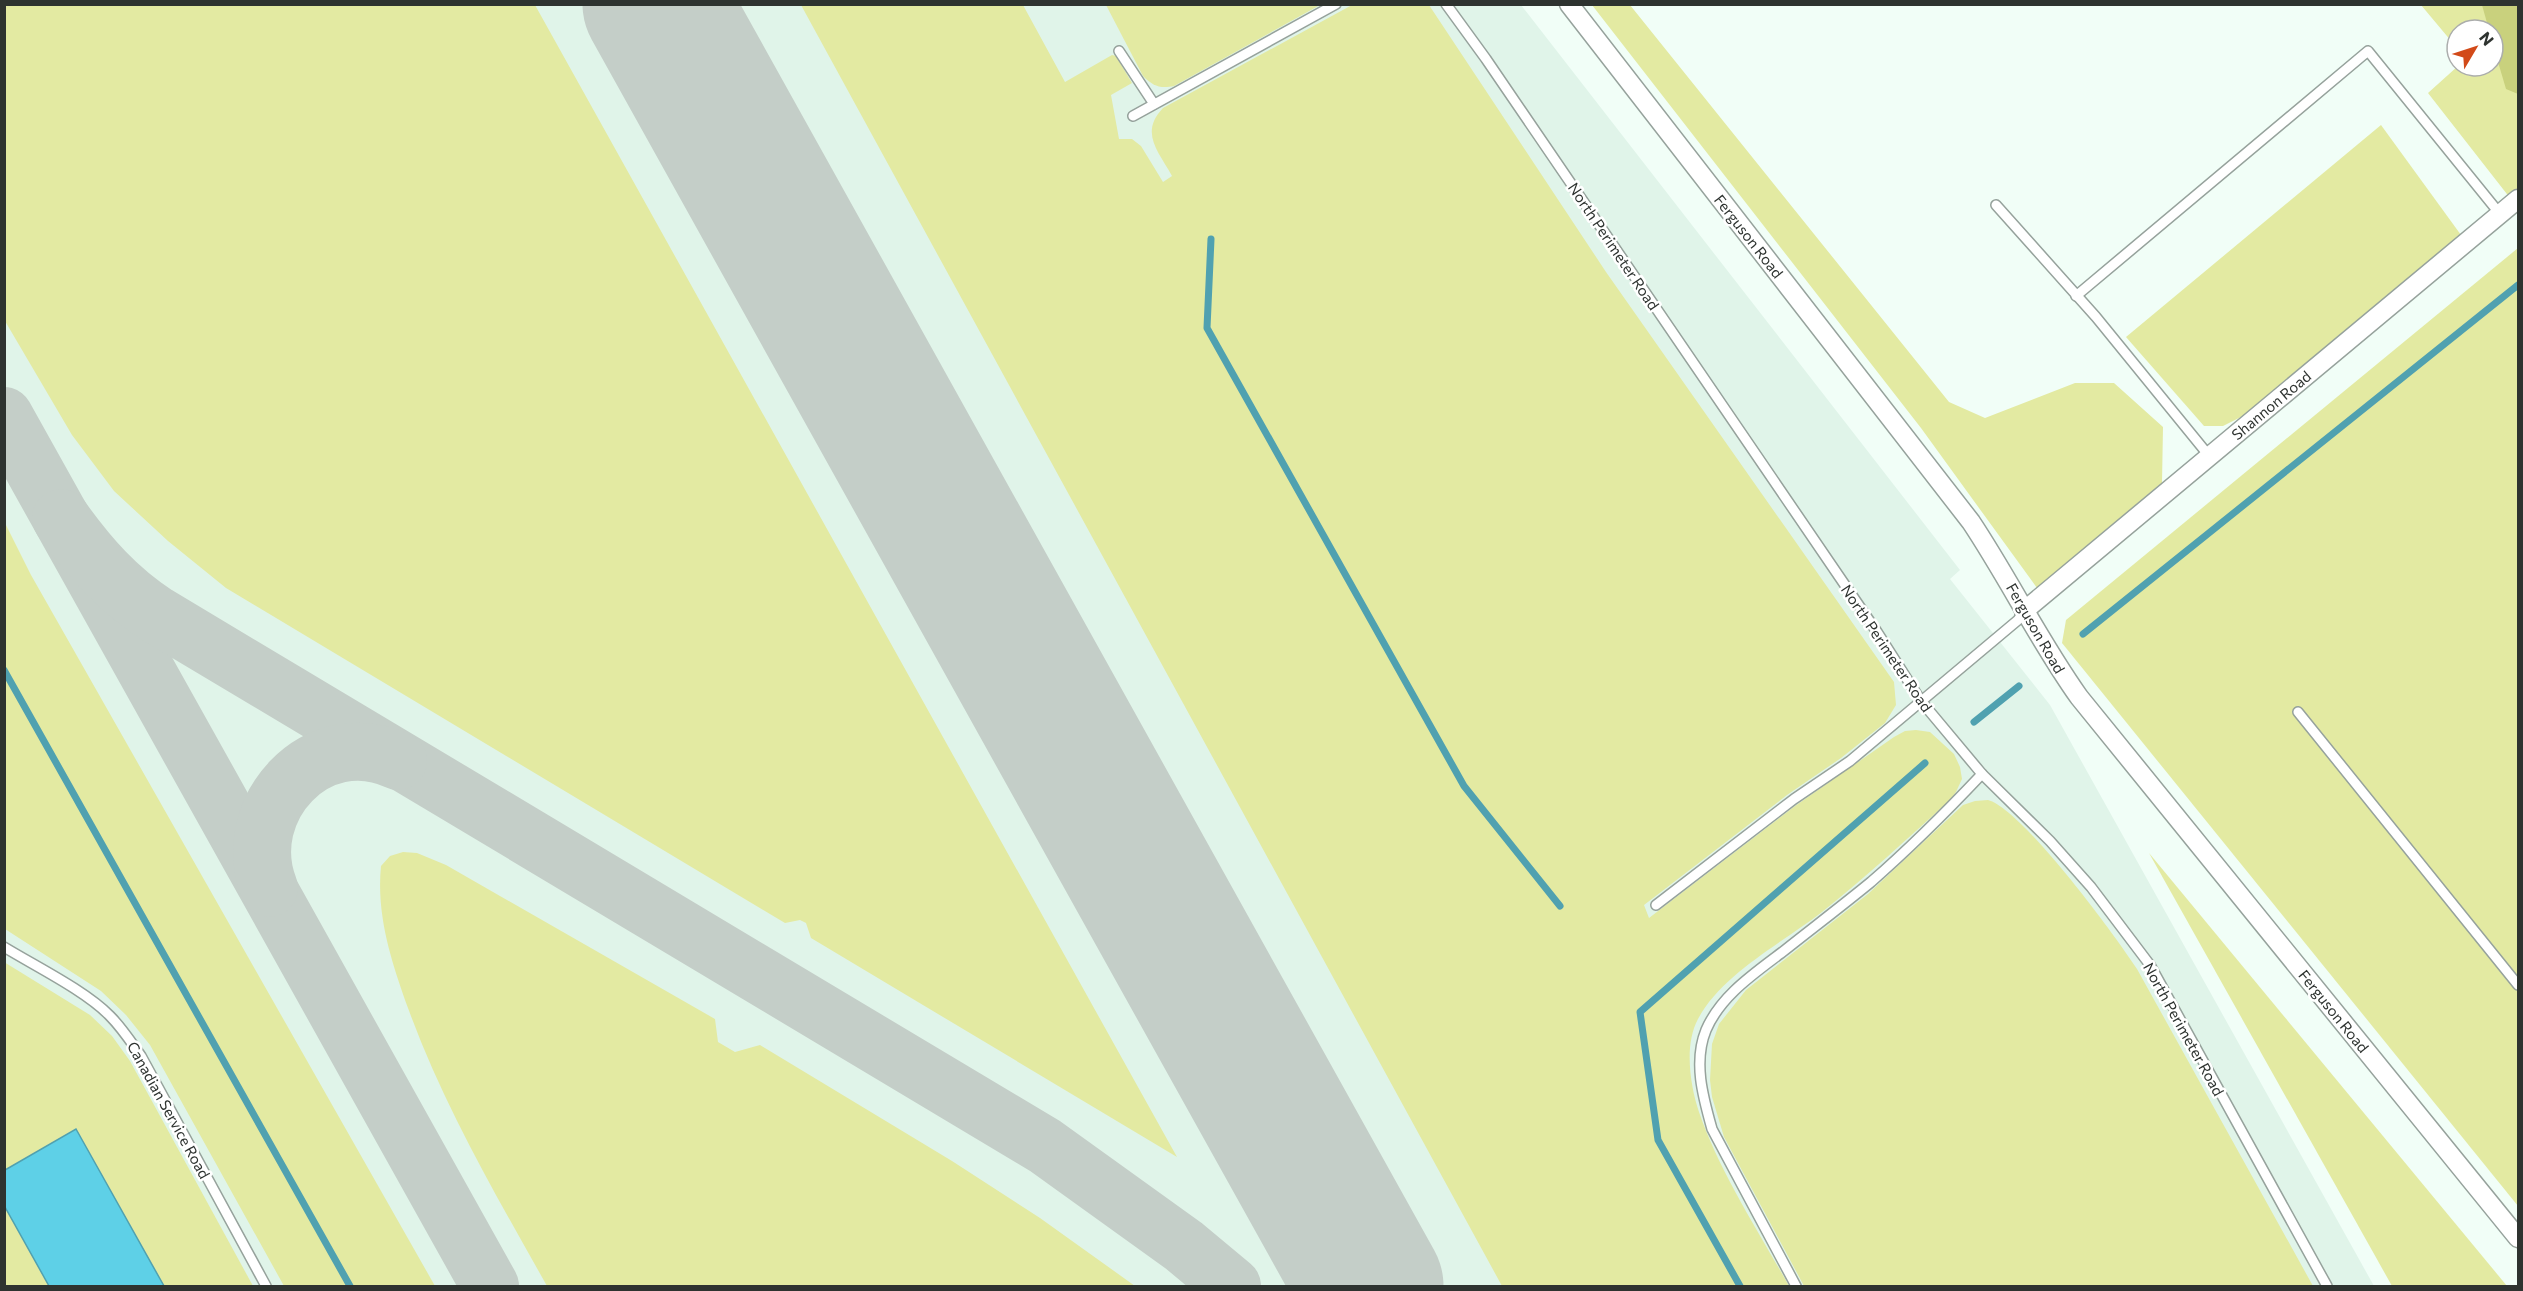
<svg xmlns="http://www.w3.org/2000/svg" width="2523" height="1291" font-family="Commissioner,sans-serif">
<rect width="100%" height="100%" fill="#f1fef7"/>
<polygon fill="#e0f4e9" points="5,4 1521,5 1960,570 1950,579 2050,705 2374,1286 5,1286"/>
<g fill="#e3eaa2">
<polygon points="4,5 535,5 1177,1157 811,938 806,923 800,920 785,923 226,588 168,541 114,491 72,435 5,321"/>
<path d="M 801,5 L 1023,5 L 1065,82 L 1112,55 L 1116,56 L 1132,83 L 1111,95 L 1119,139 L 1132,139 L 1141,146 L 1163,182 L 1172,176 C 1159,152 1139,133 1163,108 L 1352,5 L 1429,5 L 1606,272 L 1894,682 L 1896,705 L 1885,723 L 1841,758 L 1787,795 L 1644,905 L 1649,918 L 1795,806 L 1894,737 L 1905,731 L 1916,730 L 1930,732 L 1954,754 L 1960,767 L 1962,779 L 1956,792 L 1949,801 C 1907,839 1866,877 1822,912 C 1782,943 1722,974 1698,1019 C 1684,1045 1690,1085 1699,1112 C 1719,1171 1759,1232 1789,1286 L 1502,1286 Z"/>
<path d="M 1106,5 L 1320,5 L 1174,86 C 1160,89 1153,86 1143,76 Z"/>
<polygon points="1592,5 1630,5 1949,402 1985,418 2075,383 2114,383 2163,427 2162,483 2037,588 1921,428"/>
<polygon points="2421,5 2518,5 2518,191 2510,198 2428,93 2458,66 2493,66 2493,30 2457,30 2457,48"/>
<polygon points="2381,125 2461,235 2245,415 2223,426 2204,426 2126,337"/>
<polygon points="2518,248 2518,1206 2062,643 2066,620"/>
<polygon points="5,523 31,575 435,1286 284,1286 150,1045 126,1015 101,991 5,929"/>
<path d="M 1988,800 C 2022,809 2115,935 2137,969 L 2313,1286 L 1804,1286 L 1724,1137 L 1712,1097 L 1710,1080 L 1712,1044 L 1719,1024 L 1746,990 L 1868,894 L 1963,805 L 1975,801 Z"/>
<path d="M 403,852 L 417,853 L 446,865 L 715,1019 L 718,1042 L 735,1052 L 760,1045 L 952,1161 L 1040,1218 L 1135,1286 L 547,1286 C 496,1195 444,1107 408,1008 C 392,963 376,916 381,866 L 390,856 Z"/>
<polygon points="2149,853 2507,1286 2392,1286"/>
<polygon points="4,962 90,1015 112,1036 130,1061 253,1286 5,1286"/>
</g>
<polygon fill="#c9d17d" points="2482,5 2518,5 2518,94 2506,89 2493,45 2493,30 2489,30"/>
<polygon fill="#5ed0e7" stroke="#50a1b0" stroke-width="1.5" points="76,1129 164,1286 49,1286 5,1207 5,1170"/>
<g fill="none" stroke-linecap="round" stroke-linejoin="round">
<g stroke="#50a1b0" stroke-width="7">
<polyline points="1211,239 1207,328 1464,786 1560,906"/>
<polyline points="2083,634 2518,285"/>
<polyline points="4,670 350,1286"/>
<polyline points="1974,722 2019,686"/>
<polyline points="1740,1286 1658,1140 1640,1012 1925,763"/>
</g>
<g stroke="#c4cec8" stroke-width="58">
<polyline points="4,416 490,1286"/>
<path d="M 61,518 C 89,557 117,589 157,615 L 1045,1146 L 1184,1246 L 1232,1286"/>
<path d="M 269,888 C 238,809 317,723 398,761"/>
</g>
<polyline stroke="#c4cec8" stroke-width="147" points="656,4 1370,1286"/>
<g stroke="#96a29c" stroke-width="12">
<g id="service">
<polyline points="1446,4 1486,59 1877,632 1921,701 1982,774 2050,841 2091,887 2150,965 2327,1286"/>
<polyline points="1119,51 1154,104"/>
<polyline points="1133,116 1336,4"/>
<polyline points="1996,205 2096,317 2210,457"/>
<polyline points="2076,296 2368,51 2500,214"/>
<polyline points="2298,712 2518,985"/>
<polyline points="1656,905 1794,799 1850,761 2018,620 2024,611"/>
<path d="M 4,947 C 35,966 86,991 110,1016 C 122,1028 131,1042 141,1056 L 266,1286"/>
<path d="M 1796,1286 L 1712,1129 C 1703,1097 1693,1062 1706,1030 C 1721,995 1755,973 1785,950 C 1814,927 1843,905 1871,882 C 1910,848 1947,811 1982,774"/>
</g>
</g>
<g stroke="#96a29c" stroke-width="21">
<g id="minor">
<path d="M 1569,4 L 1971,522 C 2009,579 2039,641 2079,697 L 2518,1238"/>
<polyline points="2024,611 2518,199"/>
</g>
</g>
<use href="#service" stroke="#fff" stroke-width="9"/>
<use href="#minor" stroke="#fff" stroke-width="18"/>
</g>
<g text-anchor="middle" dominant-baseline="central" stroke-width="5" stroke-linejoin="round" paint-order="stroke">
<g font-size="15" fill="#2e3330" stroke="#fff">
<text transform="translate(1749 236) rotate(52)">Ferguson Road</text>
<text transform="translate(1614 246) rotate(56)">North Perimeter Road</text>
<text transform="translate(2271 405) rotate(-40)">Shannon Road</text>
<text transform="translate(2036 628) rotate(60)">Ferguson Road</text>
<text transform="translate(1887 648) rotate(56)">North Perimeter Road</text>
<text transform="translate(2334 1011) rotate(51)">Ferguson Road</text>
<text transform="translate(2184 1029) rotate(61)">North Perimeter Road</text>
<text transform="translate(169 1110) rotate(61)">Canadian Service Road</text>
</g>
</g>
<rect width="2523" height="1291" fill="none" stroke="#2e3330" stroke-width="12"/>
<g transform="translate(2475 48) rotate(51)"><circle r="28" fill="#ffffff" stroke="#abadac" stroke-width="1.5"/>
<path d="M0-4.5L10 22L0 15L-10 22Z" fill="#d24a19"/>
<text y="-9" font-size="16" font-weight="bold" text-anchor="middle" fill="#2e3330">N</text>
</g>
</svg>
